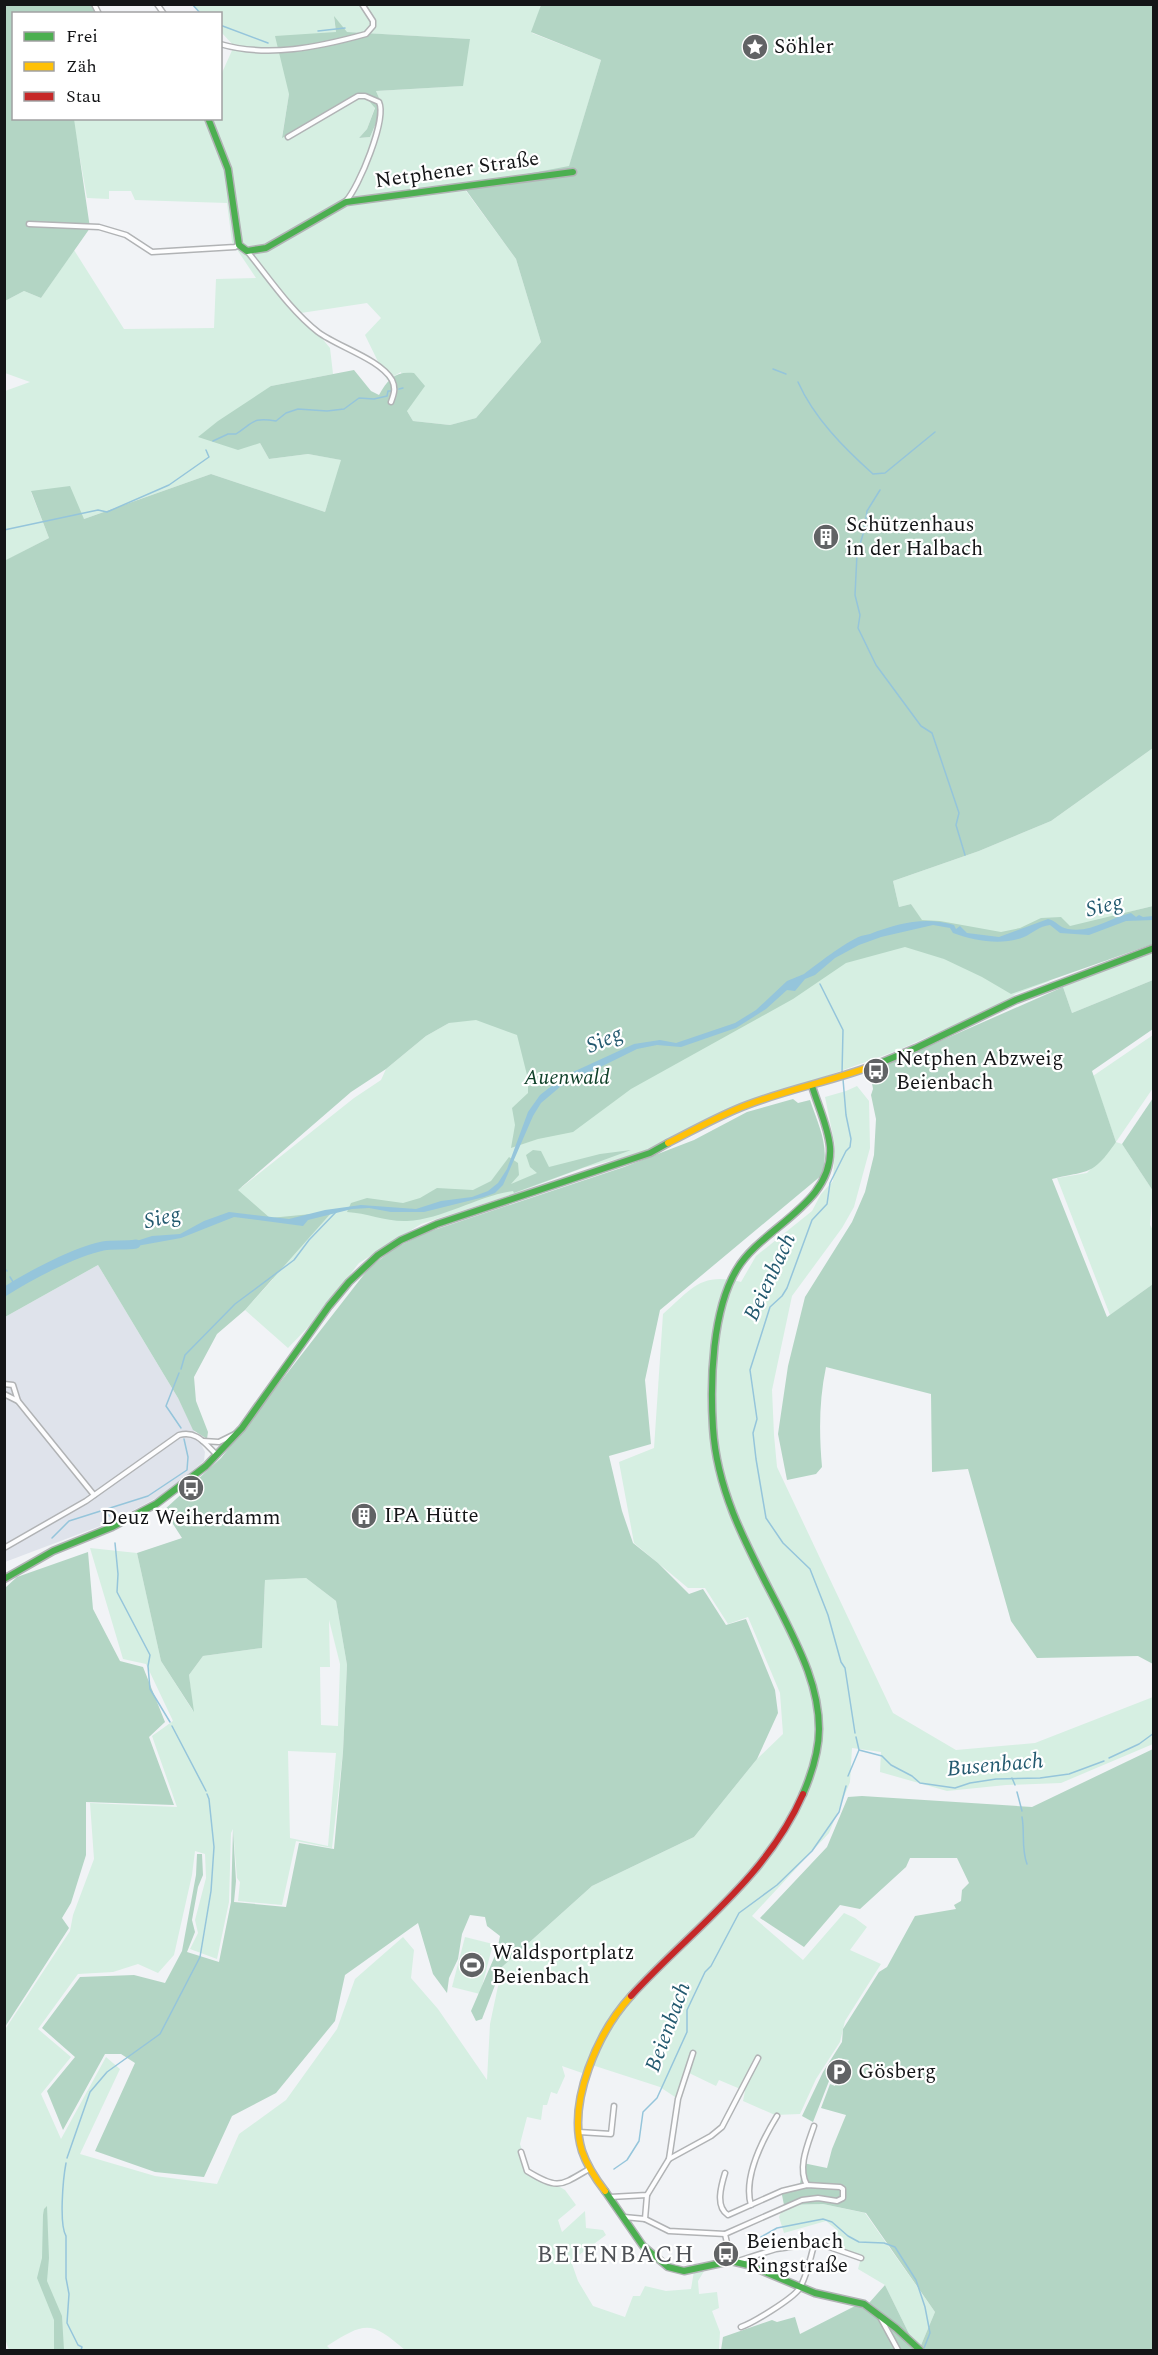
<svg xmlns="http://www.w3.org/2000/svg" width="1158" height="2355" font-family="Spectral,serif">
<rect width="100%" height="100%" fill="#f1f3f6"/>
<polygon fill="#dfe3eb" points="98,1265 178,1398 205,1452 204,1461 164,1494 111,1522 5,1562 5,1317"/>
<g fill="#d6efe2" fill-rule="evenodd">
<path d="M 192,5 L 541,5 L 532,33 L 601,60 L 569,167 L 463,187 L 516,259 L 541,342 L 476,418 L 450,425 L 413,421 L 407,411 L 401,372 L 387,380 L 365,335 L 381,318 L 367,303 L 301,313 L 330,348 L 333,374 L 271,386 L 260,443 L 269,459 L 308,454 L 342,460 L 325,512 L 211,474 L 84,519 L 31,492 L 49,538 L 5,561 L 5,391 L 30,382 L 5,373 L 5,301 L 24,291 L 41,298 L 74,250 L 124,329 L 214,328 L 216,279 L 256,278 L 232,242 L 227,203 L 135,200 L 131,191 L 109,191 L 109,199 L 87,198 L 73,119 L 220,118 L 221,75 L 234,46 L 221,32 L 220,14 L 202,13 ZM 334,18 L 346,32 L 469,39 L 462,86 L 376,91 L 383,107 L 370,137 L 359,138 L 367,129 L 375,107 L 364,95 L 282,137 L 289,94 L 336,32 Z"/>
<polygon points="1153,748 1153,906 1125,913 1112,956 1106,961 1089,963 1046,978 1050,981 1015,994 1009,1001 896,1051 718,1115 641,1153 583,1168 511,1195 421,1224 359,1263 312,1323 288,1348 245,1310 273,1279 121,1265 4,1251 242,1187 354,1098 381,1080 386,1069 426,1036 449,1023 896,907 918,915 911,904 899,907 893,881 979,851 1051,821"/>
<polygon points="1153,953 1153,980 1072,1013 1063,987 1084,977"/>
<polygon points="1153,1035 1153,1088 1116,1142 1122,1144 1153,1191 1150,1225 1153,1230 1153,1284 1110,1315 1057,1178 1087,1173 1116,1142 1093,1076"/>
<path d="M 857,1086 L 869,1101 L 870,1148 L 854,1207 L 842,1228 L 792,1296 L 772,1390 L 774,1435 L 777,1467 L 893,1713 L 956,1750 L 1035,1743 L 1153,1697 L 1153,1744 L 1061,1783 L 1006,1785 L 947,1791 L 880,1772 L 881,1752 L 852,1748 L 850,1782 L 829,1833 L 752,1916 L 803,1960 L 844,1913 L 855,1918 L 867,1927 L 850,1950 L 881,1964 L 845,2021 L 840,2042 L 816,2079 L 800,2114 L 775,2115 L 743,2101 L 745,2091 L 719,2080 L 716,2086 L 687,2072 L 678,2099 L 660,2087 L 592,2065 L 588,2075 L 562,2066 L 565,2076 L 557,2094 L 551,2092 L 547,2105 L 543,2105 L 541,2120 L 527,2117 L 520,2144 L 527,2168 L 565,2190 L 576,2205 L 558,2220 L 562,2232 L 585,2211 L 586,2228 L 603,2230 L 606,2235 L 571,2261 L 578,2281 L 593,2306 L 625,2317 L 633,2296 L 640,2296 L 645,2286 L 666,2291 L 691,2289 L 694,2271 L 706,2268 L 698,2281 L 699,2294 L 717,2292 L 719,2308 L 712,2311 L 720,2332 L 719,2350 L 405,2350 C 371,2321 366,2321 327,2346 L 331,2350 L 9,2350 L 4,2336 L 4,2031 L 70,1931 L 73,1915 L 94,1859 L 90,1803 L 177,1807 L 152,1736 L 173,1721 L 146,1664 L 123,1659 L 90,1548 L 137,1553 L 161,1661 L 193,1711 L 189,1675 L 203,1656 L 262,1648 L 265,1580 L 306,1578 L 336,1601 L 347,1665 L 343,1752 L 332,1848 L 296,1841 L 282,1905 L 238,1901 L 240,1882 L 237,1878 L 233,1829 L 231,1833 L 229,1902 L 217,1959 L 190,1949 L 198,1933 L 195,1920 L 206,1878 L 205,1854 L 195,1851 L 192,1875 L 174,1955 L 158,1973 L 138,1964 L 113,1972 L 78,1974 L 38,2029 L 71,2057 L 41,2094 L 61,2139 L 106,2057 L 120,2069 L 80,2154 L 155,2176 L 217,2184 L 239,2134 L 286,2100 L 337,2029 L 355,1979 L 403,1937 L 414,1950 L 411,1978 L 438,2009 L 487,2080 L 490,2024 L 502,1967 L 592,1886 L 694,1837 L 757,1759 L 783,1734 L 780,1693 L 748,1617 L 728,1624 L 705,1588 L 688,1588 L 634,1543 L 619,1462 L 654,1448 L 663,1314 C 692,1289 700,1272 741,1282 L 756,1256 L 812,1211 L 821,1194 L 833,1181 L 835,1146 L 825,1097 L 846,1091 ZM 329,1620 L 340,1664 L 338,1726 L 321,1725 L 320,1667 L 330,1667 ZM 288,1751 L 336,1753 L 328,1846 L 290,1838 Z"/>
<polygon points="465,1937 493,1944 480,1994 452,1987"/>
<polygon points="823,2204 865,2213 935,2312 919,2350 917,2350 885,2285 858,2269 861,2258 835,2248 838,2231 826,2221 784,2233 779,2217 784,2205"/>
</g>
<g fill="#b3d5c4">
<polygon points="5,5 92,5 97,13 14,14 14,118 74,119 90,228 41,298 24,291 5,301"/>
<path d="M 541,5 L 1153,5 L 1153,748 L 1051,821 L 979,851 L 893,881 L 899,907 L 911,904 L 922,920 L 940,921 L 1001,932 L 1020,928 L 1041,918 L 1061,917 L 1070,926 L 1153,906 L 1153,944 L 1011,994 L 982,977 L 944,959 L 905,947 L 846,963 L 793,999 L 631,1089 L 573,1132 L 538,1139 L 511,1148 L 515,1125 L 512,1108 L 528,1093 L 528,1079 L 517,1035 L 476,1020 L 449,1023 L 426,1036 L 386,1069 L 351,1092 L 238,1190 L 270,1218 L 332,1212 L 245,1310 L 217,1334 L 194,1377 L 196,1401 L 208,1432 L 207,1439 L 193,1430 L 178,1398 L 98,1265 L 5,1317 L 4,561 L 49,538 L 31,491 L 70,486 L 84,519 L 211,474 L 325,512 L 341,460 L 308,454 L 269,459 L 260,443 L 238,450 L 198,437 L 218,421 L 271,386 L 354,370 L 371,391 L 379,395 C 388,379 395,371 414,373 L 425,386 L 407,411 L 413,421 L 450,425 L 476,418 L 541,342 L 516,259 L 463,186 L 569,166 L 601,60 L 531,32 Z"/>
<polygon points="334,16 347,32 470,39 463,86 376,91 383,107 370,137 359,138 367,129 375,108 364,95 282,138 289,94 275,36 336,32"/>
<path d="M 1153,980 L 1153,1029 L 1092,1071 L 1116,1142 C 1092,1177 1088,1170 1052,1179 L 1107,1317 L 1153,1284 L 1153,1664 L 1138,1656 L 1037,1658 L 1011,1621 L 968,1469 L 932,1472 L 931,1394 L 826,1367 C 819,1400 819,1433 822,1467 L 816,1474 L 787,1480 L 778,1434 L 788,1366 L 805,1297 L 852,1222 L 865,1192 L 874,1155 L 876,1119 L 871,1095 L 873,1089 L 871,1077 L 872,1071 L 1063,987 L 1072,1013 Z"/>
<polygon points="1153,1098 1153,1191 1122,1144"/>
<path d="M 793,1099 L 798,1103 L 810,1100 C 819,1127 830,1146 822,1175 L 660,1310 L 645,1380 L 651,1444 L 609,1456 L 622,1511 L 633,1543 L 658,1563 L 689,1594 L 703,1589 L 726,1625 L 746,1619 L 775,1690 L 778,1713 L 757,1759 L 694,1837 L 592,1886 L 502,1967 L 482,2019 L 476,2021 L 471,2011 L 497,1951 L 500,1936 L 487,1926 L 485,1917 L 470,1915 L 462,1934 L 458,1959 L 449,1978 L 447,1993 L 433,1974 L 418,1923 L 345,1975 L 335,2021 L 276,2093 L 232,2116 L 204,2177 L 155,2172 L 95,2151 L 135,2063 L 121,2054 L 105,2054 L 63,2130 L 47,2091 L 75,2057 L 42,2028 L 80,1977 L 134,1975 L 165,1983 L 182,1951 L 196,1875 L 197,1854 L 202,1854 L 203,1875 L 198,1887 L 192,1920 L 195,1932 L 187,1952 L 219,1962 L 231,1902 L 233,1829 L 236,1881 L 234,1902 L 286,1907 L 299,1843 L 334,1849 L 343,1752 L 347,1665 L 336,1601 L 306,1578 L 265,1580 L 262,1648 L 203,1656 L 189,1675 L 194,1712 L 161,1661 L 137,1553 L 182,1538 L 164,1510 L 221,1458 L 369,1268 L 395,1248 L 425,1233 L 624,1167 L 694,1140 L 747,1112 Z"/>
<path d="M 533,1150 L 541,1151 L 549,1167 L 600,1154 L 631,1150 L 514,1193 L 513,1191 C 477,1196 444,1219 407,1221 C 387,1222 367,1213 347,1212 L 351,1203 L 367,1198 L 403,1203 L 420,1198 L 437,1188 L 473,1190 L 491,1181 L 509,1157 L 518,1163 L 519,1175 L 511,1184 L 537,1173 L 530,1167 L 526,1155 Z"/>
<polygon points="88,1552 93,1609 120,1661 143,1667 165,1722 149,1737 174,1805 86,1802 86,1855 71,1903 62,1918 69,1928 5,2027 5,1588 17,1577"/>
<polygon points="1153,1749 1153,2350 919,2350 935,2312 866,2213 823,2204 784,2205 781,2190 800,2184 803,2163 827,2168 832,2149 846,2115 821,2108 830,2084 835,2086 849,2060 838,2058 813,2122 802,2116 823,2072 842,2042 843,2029 879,1972 887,1967 915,1916 956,1909 954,1905 961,1901 962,1890 969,1883 957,1858 910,1858 906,1867 860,1909 840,1905 804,1947 760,1918 827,1847 848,1797 862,1796 1032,1807"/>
<polygon points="47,2206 49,2258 47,2281 62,2316 64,2350 54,2350 54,2320 37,2278 42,2258 43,2215 44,2209"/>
<polygon points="885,2285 917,2350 721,2350 723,2337 772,2320 777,2322 795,2317 800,2334 857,2305 869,2303"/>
</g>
<path fill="#95c5db" d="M 1131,913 L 1136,917 L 1139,915 L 1143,917 L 1153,916 L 1153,920 L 1126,921 L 1089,935 L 1060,933 L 1050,925 C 1039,926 1033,933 1024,937 C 1002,946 975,941 953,933 L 950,928 L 933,925 L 881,937 L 859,945 L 835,958 L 815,975 L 805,979 L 795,991 L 787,990 L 766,1009 L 736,1028 L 681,1047 L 657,1045 L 637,1049 L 560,1087 L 541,1103 L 533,1116 L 503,1185 L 495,1193 L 484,1197 L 424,1212 L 391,1212 L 369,1208 L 352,1209 L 308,1220 L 303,1226 L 234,1217 L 181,1238 L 131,1247 L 124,1245 L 152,1236 L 180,1234 L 204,1221 L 229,1212 L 289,1219 L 325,1210 L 361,1205 L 416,1209 L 441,1201 L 472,1197 L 488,1191 L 498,1183 L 507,1169 L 528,1112 L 540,1095 L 549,1088 L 573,1072 L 634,1044 L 660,1040 L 676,1043 L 735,1023 L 756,1010 L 787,981 L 804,974 C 819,963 842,944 861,936 C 864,935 867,935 870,934 C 897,924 924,916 954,925 L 956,929 L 960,926 L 967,933 L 999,937 L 1048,919 C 1055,920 1060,928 1068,929 C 1092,933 1109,918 1131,913 Z"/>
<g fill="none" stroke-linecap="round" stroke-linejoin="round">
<g stroke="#95c5db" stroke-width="1.5">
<polyline points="192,4 201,14"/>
<polyline points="220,25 268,43"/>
<polyline points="318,31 345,28"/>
<polyline points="773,369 786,374"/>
<path d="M 798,382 C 814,418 844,448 873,474 L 885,473 L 935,432"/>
<polyline points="399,389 403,388"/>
<path d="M 213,441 L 228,434 L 236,434 C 254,422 253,417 276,421 L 286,413 L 298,409 L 327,411 L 344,409 L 359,398 L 374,399 L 387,396 L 388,391 L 391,391"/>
<polyline points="880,490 867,511 864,531 857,554 855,595 860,615 858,628 876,665 921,726 932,733 959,813 956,825 965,855"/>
<polyline points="4,530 98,510 107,512 169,485 209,457 206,450"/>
<polyline points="820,984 843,1030 842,1074"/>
<polyline points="843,1079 846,1115 851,1139 850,1147 846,1151 830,1183 827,1204 812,1220 787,1288 782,1296 770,1307 750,1370 757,1419 753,1433 756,1459 766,1518 783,1543 810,1569 828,1615 841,1662 845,1668 855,1733"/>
<polyline points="4,1268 7,1271"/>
<polyline points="10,1277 15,1285"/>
<polyline points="181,1369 185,1355 235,1304 294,1260 309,1240 336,1212"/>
<polyline points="179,1373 166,1406 181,1428"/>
<polyline points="106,1509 109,1516"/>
<polyline points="52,1538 69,1521 148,1496 187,1470 188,1457 184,1439"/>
<polyline points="115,1543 118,1574 117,1592 150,1655 148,1666 150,1689 170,1722"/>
<polyline points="172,1726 206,1791"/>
<polyline points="859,1750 882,1756 891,1765 912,1776 920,1783 955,1788 970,1783 996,1779 1040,1778 1069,1774 1104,1761"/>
<polyline points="1109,1758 1139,1744 1154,1733"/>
<polyline points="848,1776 859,1750 856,1737"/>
<polyline points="1012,1778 1015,1785"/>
<polyline points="1017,1792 1022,1811"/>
<path d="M 1022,1817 C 1025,1833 1021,1848 1027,1864"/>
<polyline points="67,2158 90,2092 107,2072 160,2034 200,1957 211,1891 214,1847 209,1799 207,1794"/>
<path d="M 66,2163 C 63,2179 59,2224 66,2236 L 66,2278 L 69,2294 L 67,2323 L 78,2345 L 82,2347 L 81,2350"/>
<polyline points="614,2169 627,2160 639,2141 643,2112 657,2098 687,2032 687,2010 705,1972 711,1966 739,1913 777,1885 812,1851 839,1812 846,1786"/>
<polyline points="761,2237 777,2228 823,2219 832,2222 848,2236 859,2242 884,2243 895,2247 916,2280 925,2307 930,2333 924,2348"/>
</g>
<path stroke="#95c5db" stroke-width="9" d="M 4,1292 C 29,1276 74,1252 103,1246 C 114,1244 125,1246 136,1244"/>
<g stroke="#b1b3b5" stroke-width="7">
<g id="street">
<polyline points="94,4 99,14"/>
<polyline points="157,4 164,14"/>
<path d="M 220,44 C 268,58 319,47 366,34 L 373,26 L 373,21 L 362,4"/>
<path d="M 288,137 L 358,96 L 365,96 L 379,102 C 387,119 359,187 346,201"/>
<polyline points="29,224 99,227 126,235 152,252 235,247 239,245"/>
<path d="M 247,251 C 269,278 290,310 318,332 C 338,347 380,359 392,380 C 396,388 394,394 391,402"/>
<polyline points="4,1384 13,1385 18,1401"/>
<polyline points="4,1394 18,1401 94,1495"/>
<polyline points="203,1441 219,1442 235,1434"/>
<path d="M 4,1548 L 86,1501 L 179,1435 C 197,1430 205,1444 217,1455"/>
<polyline points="579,2132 611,2134 614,2106"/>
<path d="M 521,2152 L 527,2171 C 558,2190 560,2186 589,2169"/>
<polyline points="669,2159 678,2099 693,2053"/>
<path d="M 807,2185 C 797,2168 808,2144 814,2126"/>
<polyline points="610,2197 647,2195 669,2159 711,2136 722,2127 758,2058"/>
<path d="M 751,2205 C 743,2178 763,2139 777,2116"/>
<path d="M 624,2217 L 645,2219 L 669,2231 L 725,2234 L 802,2200 L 818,2198 L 837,2201 L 843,2198 L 843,2189 L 840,2187 L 807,2185 L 782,2191 L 728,2215 C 715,2207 721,2186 725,2173"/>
<polyline points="645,2219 647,2195"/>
<polyline points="725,2234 731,2261"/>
<polyline points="738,2261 776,2249 818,2243 861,2258"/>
<polyline points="879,2315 898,2350"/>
<path d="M 741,2327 C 753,2323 792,2299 799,2289 C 807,2277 810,2259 814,2245"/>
</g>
</g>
<g stroke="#b1b3b5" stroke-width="9">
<g id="fast">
<polyline points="208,118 228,169 239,245 247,251 266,248 346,202 573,172"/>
<polyline points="880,1063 916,1048 1016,1000 1154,948"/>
<polyline points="4,1579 53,1551 112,1527 156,1504 206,1466 242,1428 329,1306 349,1282 378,1255 401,1240 437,1224 650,1153 668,1143"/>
<path d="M 803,1794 C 812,1773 819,1752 819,1729 C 819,1687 800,1650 782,1614 C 752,1555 717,1496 713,1428 C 710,1381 712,1310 737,1269 C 762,1227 834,1204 830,1147 C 828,1126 818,1106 812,1086"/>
<polyline points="605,2191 643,2246 668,2267 684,2271 731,2261 748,2265 815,2293 864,2304 896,2328 920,2350"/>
</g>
</g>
<g stroke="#b1b3b5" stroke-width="9">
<g id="slow">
<path d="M 668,1143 C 694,1130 720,1115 747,1105 C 791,1088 837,1080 880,1063"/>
<path d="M 605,2191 C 595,2178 587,2166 582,2151 C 567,2102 598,2032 631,1996"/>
</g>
</g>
<g stroke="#b1b3b5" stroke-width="9">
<path id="jam" d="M 631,1996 C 691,1930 766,1879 803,1794"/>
</g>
<use href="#street" stroke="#fdfdfe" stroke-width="4"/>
<use href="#fast" stroke="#4caf50" stroke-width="6"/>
<use href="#slow" stroke="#ffc107" stroke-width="6"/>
<use href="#jam" stroke="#c62828" stroke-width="6"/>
</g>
<defs>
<g id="sight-disc" transform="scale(1.35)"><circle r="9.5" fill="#616365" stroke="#fff"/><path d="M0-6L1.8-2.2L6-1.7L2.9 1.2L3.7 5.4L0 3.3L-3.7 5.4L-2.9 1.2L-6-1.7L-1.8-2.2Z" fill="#fff"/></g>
<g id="building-disc" transform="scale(1.35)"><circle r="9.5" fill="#616365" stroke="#fff"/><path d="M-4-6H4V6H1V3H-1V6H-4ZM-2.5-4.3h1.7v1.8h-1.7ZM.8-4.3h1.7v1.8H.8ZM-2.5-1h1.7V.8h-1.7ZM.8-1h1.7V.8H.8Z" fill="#fff"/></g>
<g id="bus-disc" transform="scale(1.35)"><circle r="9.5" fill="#616365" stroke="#fff"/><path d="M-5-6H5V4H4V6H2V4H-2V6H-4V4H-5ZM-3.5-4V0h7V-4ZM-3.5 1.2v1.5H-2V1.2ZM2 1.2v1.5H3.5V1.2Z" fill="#fff"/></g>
<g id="stadium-disc" transform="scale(1.35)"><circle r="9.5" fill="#616365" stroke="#fff"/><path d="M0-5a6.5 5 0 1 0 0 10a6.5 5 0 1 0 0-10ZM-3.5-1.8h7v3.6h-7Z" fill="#fff"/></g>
<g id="parking-disc" transform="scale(1.35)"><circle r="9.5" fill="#616365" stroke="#fff"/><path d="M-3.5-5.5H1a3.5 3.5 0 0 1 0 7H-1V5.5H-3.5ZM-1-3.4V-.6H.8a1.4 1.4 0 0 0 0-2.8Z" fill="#fff"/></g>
</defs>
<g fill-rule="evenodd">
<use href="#sight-disc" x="755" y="47"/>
<use href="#building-disc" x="826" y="537"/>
<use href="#bus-disc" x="876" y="1071"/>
<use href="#bus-disc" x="191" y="1488"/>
<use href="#building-disc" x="364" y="1516"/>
<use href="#stadium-disc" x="472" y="1965"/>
<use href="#parking-disc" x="839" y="2072"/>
<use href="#bus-disc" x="726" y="2254"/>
</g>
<g text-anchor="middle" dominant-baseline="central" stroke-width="4.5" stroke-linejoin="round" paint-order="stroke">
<g font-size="21" fill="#141517" stroke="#fff" text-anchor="start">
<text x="774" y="47">Söhler</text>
<text x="846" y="525">Schützenhaus<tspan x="846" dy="24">in der Halbach</tspan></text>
<text x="896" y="1059">Netphen Abzweig<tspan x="896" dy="24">Beienbach</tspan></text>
<text x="384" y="1516">IPA Hütte</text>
<text x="191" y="1518" text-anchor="middle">Deuz Weiherdamm</text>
<text x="492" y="1953">Waldsportplatz<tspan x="492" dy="24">Beienbach</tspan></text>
<text x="858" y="2072">Gösberg</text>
<text x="746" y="2242">Beienbach<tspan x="746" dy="24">Ringstraße</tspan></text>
</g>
<g font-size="21" fill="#141517" stroke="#fff">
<text transform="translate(457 170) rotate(-8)">Netphener Straße</text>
</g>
<g font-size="21" font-style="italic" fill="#10412a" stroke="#fff">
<text x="567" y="1078">Auenwald</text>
</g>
<g font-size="22" font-style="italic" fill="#23596f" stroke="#fff">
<text transform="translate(1104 906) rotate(-14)">Sieg</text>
<text transform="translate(604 1040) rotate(-24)">Sieg</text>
<text transform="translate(162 1218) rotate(-13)">Sieg</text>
<text transform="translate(770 1277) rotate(-65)">Beienbach</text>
<text transform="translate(995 1765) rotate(-5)">Busenbach</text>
<text transform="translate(668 2027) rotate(-70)">Beienbach</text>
</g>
<g font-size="24" letter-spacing="1.5" fill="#4e5156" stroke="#fff">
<text x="616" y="2255">BEIENBACH</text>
</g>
</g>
<rect width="1158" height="2355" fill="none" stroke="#141517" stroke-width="12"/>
<rect x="12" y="12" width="210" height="108" fill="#ffffff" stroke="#a1a1a2" stroke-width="1.5"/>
<rect x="24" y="32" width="30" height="9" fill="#4caf50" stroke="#a1a1a2" stroke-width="1.5"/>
<text x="66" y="42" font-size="18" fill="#141517">Frei</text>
<rect x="24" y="62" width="30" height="9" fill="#ffc107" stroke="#a1a1a2" stroke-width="1.5"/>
<text x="66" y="72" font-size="18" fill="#141517">Zäh</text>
<rect x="24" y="92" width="30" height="9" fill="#c62828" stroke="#a1a1a2" stroke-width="1.5"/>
<text x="66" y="102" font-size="18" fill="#141517">Stau</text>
</svg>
